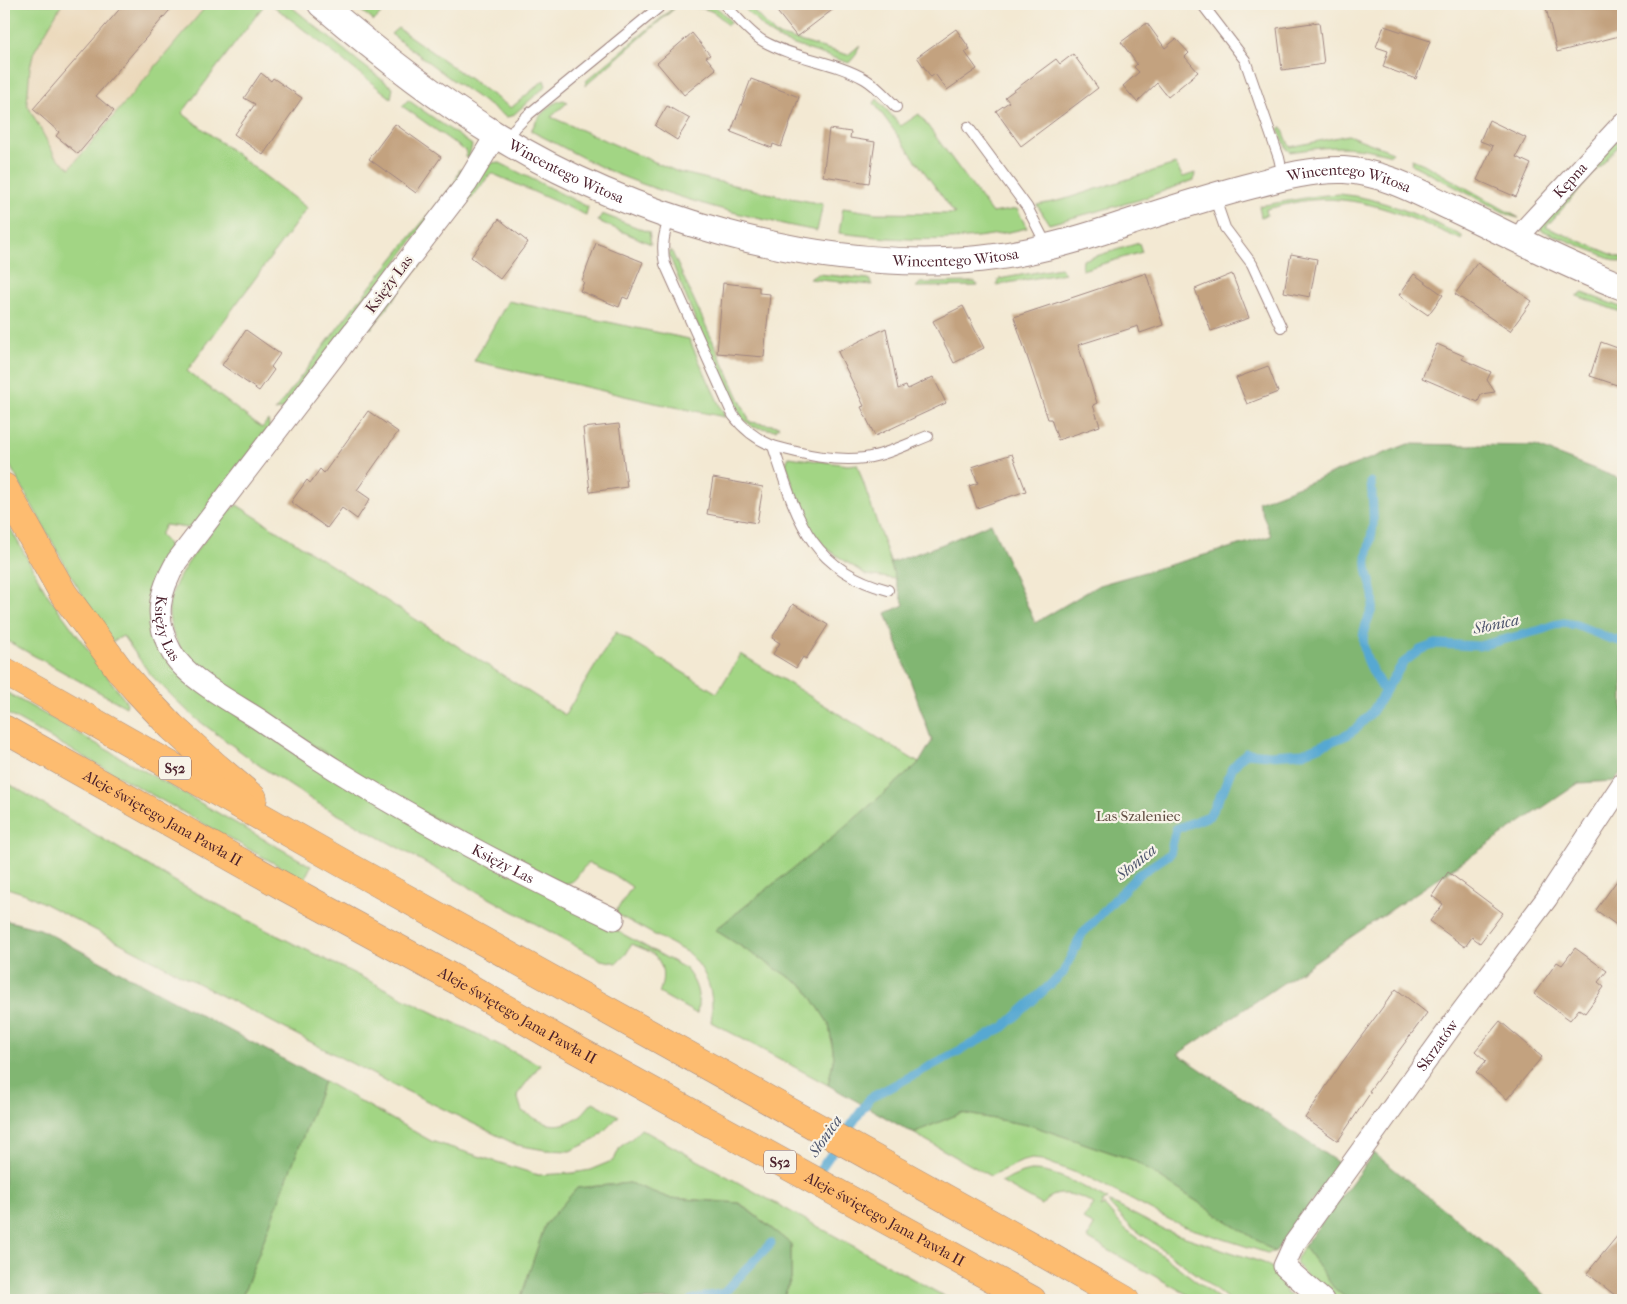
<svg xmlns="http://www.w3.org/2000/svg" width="1627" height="1304" font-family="'IM FELL French Canon',serif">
<rect width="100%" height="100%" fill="#f7f3e8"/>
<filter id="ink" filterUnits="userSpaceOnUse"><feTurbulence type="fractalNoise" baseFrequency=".02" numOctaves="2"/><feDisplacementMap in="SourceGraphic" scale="10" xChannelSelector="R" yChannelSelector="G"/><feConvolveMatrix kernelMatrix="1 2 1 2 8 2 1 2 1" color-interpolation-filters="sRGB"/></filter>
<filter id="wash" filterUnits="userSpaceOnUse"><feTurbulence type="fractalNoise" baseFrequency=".0096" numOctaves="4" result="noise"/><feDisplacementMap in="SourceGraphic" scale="20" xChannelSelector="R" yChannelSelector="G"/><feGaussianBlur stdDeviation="1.12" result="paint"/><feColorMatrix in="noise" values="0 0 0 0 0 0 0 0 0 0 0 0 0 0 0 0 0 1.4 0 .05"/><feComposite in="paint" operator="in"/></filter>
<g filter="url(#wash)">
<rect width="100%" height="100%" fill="#f3e9d3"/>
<polygon fill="#ebd8ba" points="62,4 208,4 70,168 55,156 27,104 30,67 34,52"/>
<g fill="#a2d584" stroke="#767a58">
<path d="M 4,4 L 62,4 L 34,52 L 30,67 L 27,104 L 55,156 L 70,168 L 208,4 L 265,4 L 182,113 L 307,208 L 187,371 L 262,428 L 268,420 L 270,430 L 197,525 L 188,528 L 165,525 L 160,535 L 166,541 L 170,549 C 159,569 147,592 150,615 C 151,627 158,641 162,652 L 608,926 L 685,968 C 698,985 700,994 697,1014 L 659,993 C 664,981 665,965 654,955 C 649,950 639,948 632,944 L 626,954 L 617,963 L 601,960 L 312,800 L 263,768 L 195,718 L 174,698 L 150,674 L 123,636 L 112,642 L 74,581 L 4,455 Z"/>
<polygon points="271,4 288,4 359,62 393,88 391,98"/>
<polygon points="353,4 367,4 381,14 374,21"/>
<path d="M 678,4 L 711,4 L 721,11 L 731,22 L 727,25 C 712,5 699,8 676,7 L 585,86 L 586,81 Z"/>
<polygon points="740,4 747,4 775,34 848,55 860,45 855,56 849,63 782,41 769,33"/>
<polygon points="398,28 511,108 544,80 546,86 512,116 506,117 451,79 391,34"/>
<path d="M 877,99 L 901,126 L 919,114 L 992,213 L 1017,209 L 1027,228 C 963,244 904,241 839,233 L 843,208 L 876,213 L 955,214 L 874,103 Z"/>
<polygon points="408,100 472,145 469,157 465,157 467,152 402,106"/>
<path d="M 563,100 L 568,102 L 551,117 L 678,172 L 780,196 L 823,204 L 817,231 C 749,218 681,200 616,174 C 587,161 560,145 531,131 C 537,118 548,103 563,100 Z"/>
<path d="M 1282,128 L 1290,147 L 1348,135 L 1393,152 L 1391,155 C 1352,144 1330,146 1290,152 L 1287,149 L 1278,129 Z"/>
<polygon points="1623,134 1623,141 1546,227 1623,259 1622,263 1541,230 1541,223"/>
<polygon points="1412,159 1424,164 1519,218 1511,216 1411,164"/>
<polygon points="498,162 588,207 586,215 491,173 448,229 447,225 487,167 492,163"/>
<polygon points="1175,164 1183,177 1195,173 1194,180 1139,200 1049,224 1037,205 1062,200"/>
<polygon points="460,169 465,171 286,408 275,411 352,309 455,182"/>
<path d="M 1339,194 C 1383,198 1423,217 1462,236 L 1462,240 C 1413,219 1367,195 1312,200 C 1297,201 1281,206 1266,209 L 1267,215 L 1261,217 L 1259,206 L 1316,196 Z"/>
<polygon points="602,214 649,232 651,244 598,221"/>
<polygon points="1139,243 1142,252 1082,270 1083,260"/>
<polygon points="671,250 750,422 779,426 776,430 753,427 742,418 700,331 669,255"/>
<polygon points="426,251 431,251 371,329 369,325"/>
<polygon points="1060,268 1065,273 996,285 999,279"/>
<polygon points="818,274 869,279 872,285 809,279"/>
<polygon points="975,282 978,286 916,287 920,283"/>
<polygon points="1583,293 1623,308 1623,313 1577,296"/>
<polygon points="508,301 689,339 725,417 655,403 474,361"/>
<polygon points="789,457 848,465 857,464 896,579 866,575 827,549 812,531 800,508 786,463"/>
<path d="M 237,505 L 565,715 L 616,632 L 717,693 L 741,654 L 919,763 L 837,834 L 715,930 L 805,987 L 829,1024 L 834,1057 L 828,1085 L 711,1022 C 715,995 708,971 688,953 L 618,915 L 616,911 L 632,887 L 613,874 L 589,863 C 575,873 580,884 559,884 L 393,796 L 217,683 C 205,673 192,664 183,652 C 174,639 166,617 170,601 C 177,570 208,537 227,512 Z"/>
<polygon points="4,517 47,594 127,703 126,707 4,639"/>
<polygon points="4,691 311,866 304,880 4,712"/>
<path d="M 4,781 L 183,886 L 268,931 L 540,1065 L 517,1095 L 522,1111 C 541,1122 554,1131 575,1119 C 582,1116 588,1107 593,1102 L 619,1116 L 596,1139 L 570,1151 L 545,1150 L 517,1145 L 378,1077 L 26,894 L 4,887 Z"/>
<polygon points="324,1081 431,1141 538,1175 573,1173 590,1170 614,1160 620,1147 631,1139 641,1129 951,1300 782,1300 791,1279 791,1244 740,1203 669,1198 630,1183 577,1188 545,1225 520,1300 241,1300"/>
<polygon points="961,1113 1033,1126 1133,1160 1275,1252 1267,1253 1183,1226 1160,1215 1092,1179 1042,1160 1032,1159 1023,1161 990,1176 913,1133"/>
<path d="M 1030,1171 C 1057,1170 1085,1188 1108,1200 L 1103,1202 L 1100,1207 L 1104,1205 L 1124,1228 L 1170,1261 L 1221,1300 L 1197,1300 L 1087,1238 L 1094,1226 L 1083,1219 L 1094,1204 C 1078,1194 1054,1187 1042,1205 L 1001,1182 L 1022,1173 Z"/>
<polygon points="1110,1202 1164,1230 1264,1263 1274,1269 1286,1288 1286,1293 1298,1300 1229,1300 1198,1275 1130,1226 1109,1204"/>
<path d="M 1304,1246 L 1334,1288 L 1348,1300 L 1335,1300 C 1328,1294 1299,1272 1297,1264 C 1295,1258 1301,1251 1304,1246 Z"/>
</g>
<g fill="#81b672" stroke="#666a4e">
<polygon points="1408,444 1535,446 1623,480 1623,770 1614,781 1579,783 1178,1054 1340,1164 1275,1252 1133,1160 1033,1126 961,1113 913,1133 828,1085 834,1057 829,1024 805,987 715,930 837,834 919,763 932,741 886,613 904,605 890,563 943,544 991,523 1035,623 1099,585 1271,536 1258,502"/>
<polygon points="4,920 40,929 324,1081 241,1300 4,1300"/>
<polygon points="1374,1153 1503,1257 1551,1300 1348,1300 1334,1288 1304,1246"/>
<polygon points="630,1183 669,1198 739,1203 791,1244 791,1279 782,1300 520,1300 545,1225 577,1188"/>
</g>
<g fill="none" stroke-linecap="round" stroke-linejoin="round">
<g stroke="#57a8d2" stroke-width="9">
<path d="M 1371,482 C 1372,496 1374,511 1373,525 C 1372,537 1368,548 1367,559 C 1365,575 1376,590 1373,605 C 1371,614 1366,622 1364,631 C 1360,654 1374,674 1385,692"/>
<polyline points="815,1177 870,1098 1004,1027 1063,973 1082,934 1138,875 1170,854 1176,829 1209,816 1223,791 1232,768 1246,753 1270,755 1303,753 1347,735 1357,728 1372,712 1403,663 1420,650 1436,644 1479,646 1541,630 1554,625 1564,623 1576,625 1611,639 1623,642"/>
<polyline points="691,1300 724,1293 771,1243"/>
</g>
</g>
<g id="blocks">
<g fill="#c3a27f">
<polygon points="124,4 175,4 96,96 114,111 78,154 56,136 59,132 33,109"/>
<polygon points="771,4 840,4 797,37"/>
<polygon points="1545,4 1623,4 1623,35 1557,52"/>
<polygon points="1319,22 1324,64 1282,70 1277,28"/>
<polygon points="1147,23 1165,48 1176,39 1189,53 1185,57 1198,72 1168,97 1157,83 1137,102 1123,86 1139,72 1134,67 1137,64 1121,42"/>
<polygon points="1384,26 1430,41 1416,79 1383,67 1388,51 1376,47"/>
<polygon points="956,29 970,49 965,52 977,69 947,90 935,74 931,77 917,57"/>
<polygon points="692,33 710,55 706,57 716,69 684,95 657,63"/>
<polygon points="1073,54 1098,88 1021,146 996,111 1009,102 1005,97 1056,59 1060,64"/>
<polygon points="261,73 271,81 273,78 302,98 263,155 234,134 255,104 244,98"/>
<polygon points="751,79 799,97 781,147 773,144 772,148 731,132"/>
<polygon points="667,106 690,119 677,140 655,126"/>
<polygon points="1489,120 1526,138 1516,157 1531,164 1516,197 1477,180 1493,146 1480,141"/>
<polygon points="395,124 441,157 416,193 369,159"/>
<polygon points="829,129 851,132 850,138 875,142 869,183 823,176"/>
<polygon points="499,219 528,242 500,279 471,257"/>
<polygon points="596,243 643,262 628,299 623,297 619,307 580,291 584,282 582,281"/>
<polygon points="1291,254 1317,259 1310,297 1284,292"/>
<polygon points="1477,263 1532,301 1510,331 1455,294"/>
<polygon points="1146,273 1163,325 1140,333 1138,326 1078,345 1097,403 1093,405 1100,426 1058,440 1051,419 1048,419 1014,317"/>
<polygon points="1232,274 1249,318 1211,331 1195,289"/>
<polygon points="1414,274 1443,295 1428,315 1399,295"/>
<polygon points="723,283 759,287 759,293 770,294 764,357 717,353"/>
<polygon points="963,306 984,348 954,363 933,321"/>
<polygon points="886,328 898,389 906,386 908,389 933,377 946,403 875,436 861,407 864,406 838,352"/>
<polygon points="246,330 280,354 271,367 274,370 259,391 222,365"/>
<polygon points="1601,342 1623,350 1623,387 1590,376"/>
<polygon points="1437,344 1464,356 1462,359 1491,372 1487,380 1495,392 1481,394 1478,402 1422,378"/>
<polygon points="1268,366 1278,392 1247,404 1236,378"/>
<polygon points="368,411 398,432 357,490 370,499 357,519 342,508 327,528 291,502 307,480 310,483 320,469 324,473"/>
<polygon points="619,424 627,487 590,492 583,428"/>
<polygon points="1012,454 1026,491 977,508 969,486 978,483 972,467"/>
<polygon points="713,478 763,487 757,523 707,514"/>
<polygon points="793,604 828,625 806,659 803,657 796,668 773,654 780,643 772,638"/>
<polygon points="1448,872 1503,913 1480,943 1472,937 1465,947 1430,921 1443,904 1432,896"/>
<polygon points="1623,872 1623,930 1596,910"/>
<polygon points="1575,948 1607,971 1598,982 1604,987 1585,1013 1579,1009 1570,1020 1534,994 1557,962 1562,965"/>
<polygon points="1396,989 1427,1013 1369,1091 1371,1092 1338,1141 1305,1118 1341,1064"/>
<polygon points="1500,1021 1542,1057 1507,1099 1476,1072 1486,1061 1475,1051"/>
<polygon points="1623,1229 1623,1300 1621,1300 1587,1273"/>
</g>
</g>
</g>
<g filter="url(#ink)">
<use href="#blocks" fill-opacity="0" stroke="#9e847f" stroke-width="1"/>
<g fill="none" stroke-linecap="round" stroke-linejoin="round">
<g stroke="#9e847f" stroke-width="12">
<g id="service">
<path d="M 724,4 C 736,16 749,33 763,41 C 795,59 834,61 865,79 C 877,86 886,97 896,107"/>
<polyline points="1202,4 1245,60 1279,158 1283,176"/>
<polyline points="968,127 1027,207 1047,246"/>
<polyline points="507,141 515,128 529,114 663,4"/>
<polyline points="1214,196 1225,228 1252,264 1281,327"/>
<path d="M 670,217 C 664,233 661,246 665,264 L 733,415 C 744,430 756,439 773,446 C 796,515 808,569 888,590"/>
<path d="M 773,446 C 802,454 835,462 865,458 C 886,455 908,444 928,436"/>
</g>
</g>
<g stroke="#9e847f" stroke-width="23">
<g id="minor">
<path id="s1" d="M 496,135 L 467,183 L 177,561 C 159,592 153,618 171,651 C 185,678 234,703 260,720 C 285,737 310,754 336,770 C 425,825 519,874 614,919"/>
<path id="s2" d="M 1519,240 L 1527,227 L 1623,123"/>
<path id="s3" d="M 1323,1300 L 1284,1266 L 1294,1244 L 1460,1014 L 1547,898 L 1623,783"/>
</g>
</g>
<g stroke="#9e847f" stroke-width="28">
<g id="tertiary">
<path id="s4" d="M 321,4 C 376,51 434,97 496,135 C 629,217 810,271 967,260 C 996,258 1023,253 1051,246 C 1076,240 1101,232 1125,224 C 1168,210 1210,196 1254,185 C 1283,177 1314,169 1344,170 C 1382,172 1416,191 1450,207 C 1508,234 1563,264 1623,287"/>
</g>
</g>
<g stroke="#9e847f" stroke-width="29">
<g id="motorway">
<polyline points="4,487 63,593 122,673 137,690 172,727 213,764 253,798"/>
<polyline points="4,671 346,865 1031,1246 1125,1300"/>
<path id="s5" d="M 4,729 L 285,887 L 456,980 L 559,1040 L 1032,1300"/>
</g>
</g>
<use href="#service" stroke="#fff" stroke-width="10"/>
<use href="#minor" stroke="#fff" stroke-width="21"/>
<use href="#tertiary" stroke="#fff" stroke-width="26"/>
<use href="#motorway" stroke="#fdbc6f" stroke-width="28"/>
</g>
</g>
<g text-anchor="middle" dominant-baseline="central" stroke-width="4.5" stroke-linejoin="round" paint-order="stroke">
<g fill="#f7f3e8" stroke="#7e5f64" stroke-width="1">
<rect x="159" y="756.5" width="32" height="23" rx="4"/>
<rect x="764" y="1150.5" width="32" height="23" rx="4"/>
</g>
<g font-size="14" font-weight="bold" fill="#4a1f2b">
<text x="175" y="768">S52</text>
<text x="780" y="1162">S52</text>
</g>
<g font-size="15" fill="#4a1f2b" stroke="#f7f3e8">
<text stroke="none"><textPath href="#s4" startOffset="298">Wincentego Witosa</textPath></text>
<text stroke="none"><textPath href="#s2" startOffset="79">Kępna</textPath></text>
<text stroke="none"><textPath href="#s4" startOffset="1108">Wincentego Witosa</textPath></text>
<text stroke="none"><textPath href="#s4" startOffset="702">Wincentego Witosa</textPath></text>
<text transform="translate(389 284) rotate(-53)">Księży Las</text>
<text stroke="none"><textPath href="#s1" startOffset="604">Księży Las</textPath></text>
<text stroke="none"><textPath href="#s5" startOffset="182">Aleje świętego Jana Pawła II</textPath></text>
<text stroke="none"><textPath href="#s1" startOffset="1024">Księży Las</textPath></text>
<text stroke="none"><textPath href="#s5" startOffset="588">Aleje świętego Jana Pawła II</textPath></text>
<text stroke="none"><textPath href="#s3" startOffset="321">Skrzatów</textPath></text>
<text stroke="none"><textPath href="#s5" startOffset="1008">Aleje świętego Jana Pawła II</textPath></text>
</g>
<g font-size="15" fill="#604c41" stroke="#f7f3e8">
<text x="1138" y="816">Las Szaleniec</text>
</g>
<g font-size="16" font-style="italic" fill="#4f566e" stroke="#f7f3e8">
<text transform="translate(1496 624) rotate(-12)">Słonica</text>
<text transform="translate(1136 862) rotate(-39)">Słonica</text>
<text transform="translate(825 1136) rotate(-55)">Słonica</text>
</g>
</g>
<rect width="1627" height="1304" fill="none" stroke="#f7f3e8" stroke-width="20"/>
</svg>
